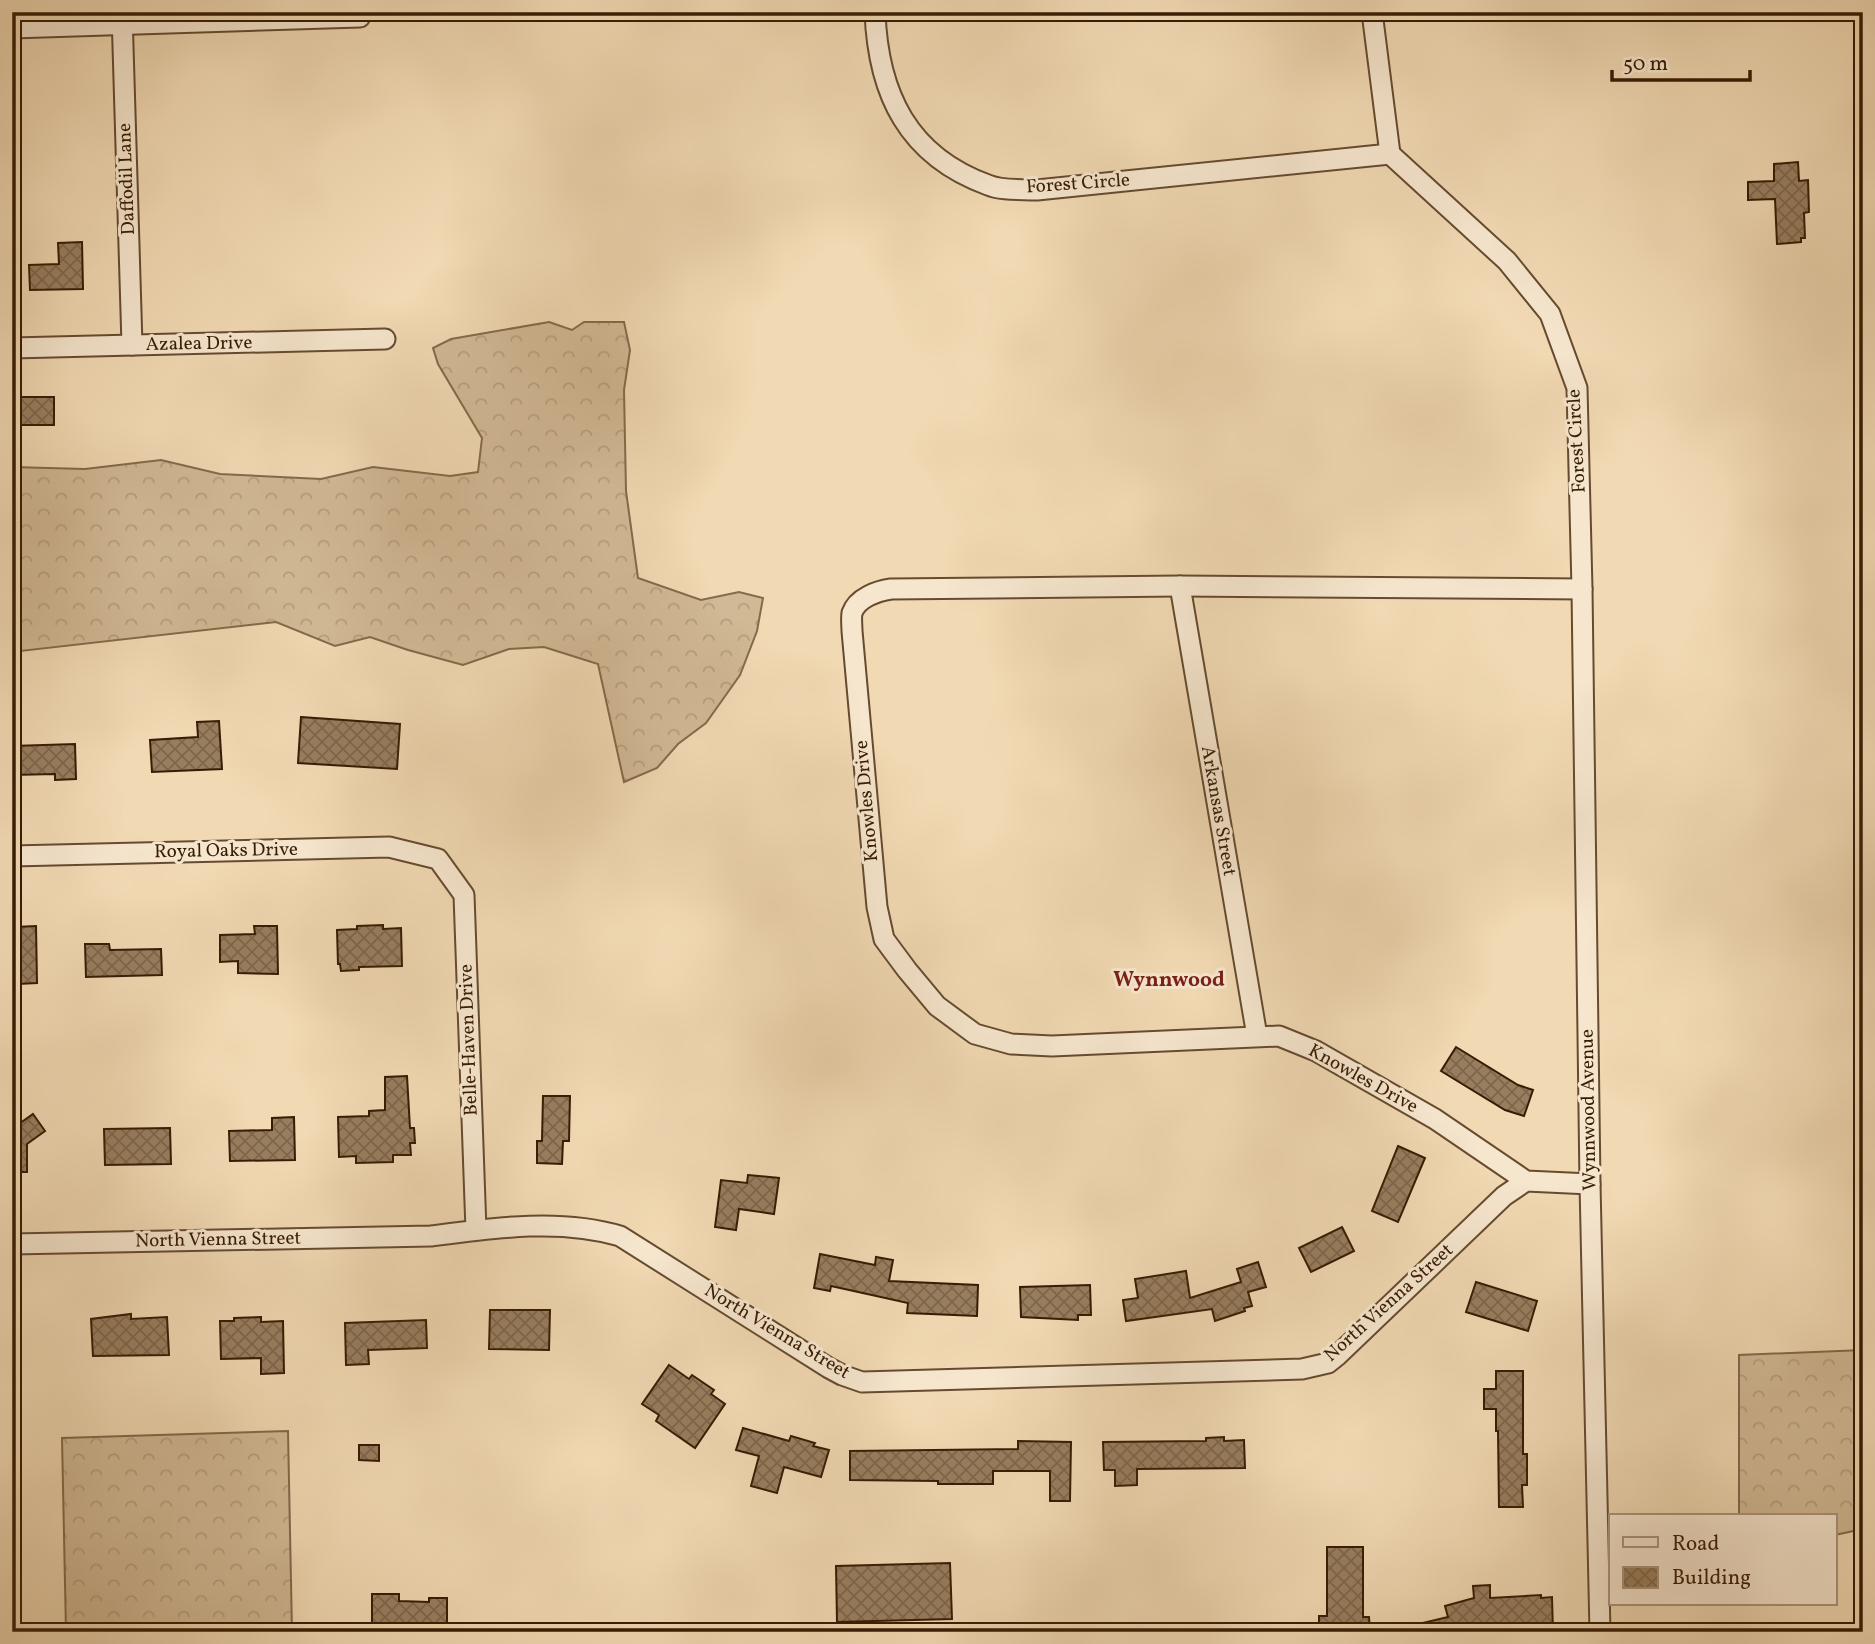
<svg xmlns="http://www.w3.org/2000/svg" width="1875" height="1644" font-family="Vollkorn,serif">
<defs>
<pattern id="forest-crowns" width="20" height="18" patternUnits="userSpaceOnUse" patternTransform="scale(1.75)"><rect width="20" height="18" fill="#d1b995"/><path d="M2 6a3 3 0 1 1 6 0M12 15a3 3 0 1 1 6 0" fill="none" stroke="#b49e7f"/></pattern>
<pattern id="building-cross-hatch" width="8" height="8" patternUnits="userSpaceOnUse" patternTransform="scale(1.75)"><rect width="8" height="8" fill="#987e5f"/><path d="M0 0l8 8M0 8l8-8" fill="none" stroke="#7d664c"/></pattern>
</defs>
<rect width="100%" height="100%" fill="#f1d9b3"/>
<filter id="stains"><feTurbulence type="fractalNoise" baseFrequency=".00286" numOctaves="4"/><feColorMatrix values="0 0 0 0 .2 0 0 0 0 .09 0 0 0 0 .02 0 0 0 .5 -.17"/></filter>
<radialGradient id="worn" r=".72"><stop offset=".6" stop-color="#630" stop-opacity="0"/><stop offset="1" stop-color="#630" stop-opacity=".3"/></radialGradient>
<g fill="url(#forest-crowns)" stroke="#846a4c" stroke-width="2">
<polygon points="549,322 572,330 584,322 624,322 630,350 624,390 626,491 638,578 701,600 739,592 763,598 757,631 740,675 706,723 678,744 657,768 624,782 598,664 544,647 509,649 463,665 408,650 370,637 335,646 276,622 12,652 12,467 85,469 161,460 220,474 321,479 373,467 450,476 478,472 482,438 438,364 433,348 451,339"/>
<polygon points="1863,1350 1863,1529 1835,1535 1835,1516 1739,1516 1739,1355"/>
<polygon points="288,1431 292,1632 66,1632 62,1438"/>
</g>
<g fill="url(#building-cross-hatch)" stroke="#371c03" stroke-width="2">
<polygon points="1798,162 1799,181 1808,180 1809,212 1804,213 1805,238 1801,238 1801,242 1777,244 1775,199 1748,200 1748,182 1774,181 1774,164"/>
<polygon points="82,242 83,289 30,290 29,265 59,264 58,243"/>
<rect x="12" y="397" width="42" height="28"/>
<polygon points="301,717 400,724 397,769 298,763"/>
<polygon points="219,721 222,769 152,772 150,740 198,737 197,722"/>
<polygon points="75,744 76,779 55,780 55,774 12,775 12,746"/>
<polygon points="383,925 383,929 401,928 402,966 359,967 359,970 341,971 340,964 338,964 337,930 357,929 357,926"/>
<polygon points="36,926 37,983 18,984 17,966 12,966 12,933 16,933 15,927"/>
<polygon points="254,926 277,926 278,974 238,973 238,961 220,962 220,935 255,934"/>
<polygon points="85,944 109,944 110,950 161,949 162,975 86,977"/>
<polygon points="1456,1047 1518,1085 1533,1090 1524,1116 1505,1110 1441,1071"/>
<polygon points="407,1076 410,1128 414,1128 415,1143 410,1143 411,1155 393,1155 393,1162 356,1163 356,1156 339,1157 338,1117 369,1116 369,1111 385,1110 385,1077"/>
<polygon points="543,1096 570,1096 569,1141 563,1141 562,1164 537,1163 537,1141 542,1141"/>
<polygon points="33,1114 45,1131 27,1144 27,1172 12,1172 12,1129"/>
<polygon points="294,1117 295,1160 230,1161 229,1131 272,1130 272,1118"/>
<polygon points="170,1128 171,1164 105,1165 104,1129"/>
<polygon points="1398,1146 1425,1158 1398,1222 1372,1211"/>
<polygon points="748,1175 779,1178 774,1214 739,1209 736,1230 715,1227 721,1180 747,1183"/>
<polygon points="1342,1227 1354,1251 1311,1272 1299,1248"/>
<polygon points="820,1254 875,1265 876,1257 893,1260 889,1281 978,1285 977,1316 907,1313 908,1303 831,1286 830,1291 814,1288"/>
<polygon points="1258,1262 1266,1287 1248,1292 1252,1306 1244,1308 1245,1311 1215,1321 1212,1309 1126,1321 1123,1300 1138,1298 1135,1279 1186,1271 1190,1298 1241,1282 1237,1269"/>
<polygon points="1476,1282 1537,1301 1528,1331 1466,1312"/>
<polygon points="1090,1285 1091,1315 1078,1315 1078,1320 1021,1317 1020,1287"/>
<polygon points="490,1310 550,1310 549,1350 489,1349"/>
<polygon points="131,1314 131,1319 167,1317 169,1355 93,1356 91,1319"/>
<polygon points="261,1317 261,1322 283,1321 284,1373 261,1374 261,1358 221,1359 220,1321 234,1321 234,1318"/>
<polygon points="426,1320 427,1348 368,1350 369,1364 346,1365 345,1323"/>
<polygon points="669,1365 689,1379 692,1375 714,1390 711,1394 725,1404 695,1448 656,1421 659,1415 642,1404"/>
<polygon points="1496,1371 1523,1371 1523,1454 1527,1454 1527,1485 1522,1485 1523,1507 1499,1507 1498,1431 1496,1431 1496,1409 1484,1409 1484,1389 1496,1389"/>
<polygon points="743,1428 789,1441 791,1436 815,1443 813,1446 829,1450 821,1477 784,1467 777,1493 751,1486 759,1456 736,1450"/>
<polygon points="1224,1437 1224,1441 1244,1440 1245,1468 1137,1469 1137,1485 1115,1486 1115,1470 1104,1470 1103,1442 1206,1441 1206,1438"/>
<polygon points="1018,1441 1071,1442 1070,1501 1050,1501 1050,1471 993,1471 993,1484 938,1484 938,1481 850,1480 850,1451 1018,1449"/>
<polygon points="359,1445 379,1445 379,1461 359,1460"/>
<polygon points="1327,1547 1363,1547 1363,1617 1369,1617 1370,1632 1319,1632 1319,1616 1327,1616"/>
<polygon points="950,1563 952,1619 837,1622 836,1566"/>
<polygon points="1490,1585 1490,1598 1541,1595 1541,1598 1552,1597 1553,1632 1411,1632 1410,1626 1448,1617 1445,1606 1474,1598 1473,1586"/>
<polygon points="372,1594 399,1594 399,1601 429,1602 429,1598 447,1598 447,1632 405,1632 405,1626 372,1626"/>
</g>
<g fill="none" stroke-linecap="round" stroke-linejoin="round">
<g stroke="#664b2f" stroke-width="23">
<g id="street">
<path d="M 875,12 C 878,94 908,156 988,185 C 1002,191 1022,189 1037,190 L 1390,154 L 1372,12"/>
<polyline points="122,13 132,345"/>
<polyline points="12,28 360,17"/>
<polyline points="1390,154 1507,261 1550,314 1577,388 1582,589 1590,1184 1600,1632"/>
<polyline points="12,348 385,339"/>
<polyline points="1180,586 1257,1036"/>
<path d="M 1582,589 L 1180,586 L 891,589 C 877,591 857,598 852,613 C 851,618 852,626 852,631 L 877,907 L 884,939 L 907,970 L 937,1006 L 975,1034 L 1011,1044 L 1052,1046 L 1279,1036 L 1316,1051 L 1435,1119 L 1526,1181 L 1590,1184"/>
<polyline points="12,856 389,847 438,859 464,895 476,1230"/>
<path d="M 12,1244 L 431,1236 C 492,1228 560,1218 620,1236 L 829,1368 L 842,1375 L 862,1382 L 1302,1369 L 1328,1363 L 1338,1355 L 1504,1196 L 1526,1181"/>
</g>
</g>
<polyline stroke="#371c03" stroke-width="3.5" stroke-dasharray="5 3.5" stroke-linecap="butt" points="825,1632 825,1629 837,1629"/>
<use href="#street" stroke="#f6e6ce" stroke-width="19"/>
</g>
<g text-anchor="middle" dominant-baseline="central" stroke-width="6" stroke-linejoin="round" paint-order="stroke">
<g font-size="19" fill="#371c03" stroke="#f6e6ce">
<text transform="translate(127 179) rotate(-92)">Daffodil Lane</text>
<text transform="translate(1078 184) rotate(-4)">Forest Circle</text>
<text transform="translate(199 344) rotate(-1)">Azalea Drive</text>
<text transform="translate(1577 441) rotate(-93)">Forest Circle</text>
<text transform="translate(867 801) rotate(-95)">Knowles Drive</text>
<text transform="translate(1218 811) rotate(80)">Arkansas Street</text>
<text transform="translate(226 851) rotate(-1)">Royal Oaks Drive</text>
<text transform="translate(469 1040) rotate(-92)">Belle-Haven Drive</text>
<text transform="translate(1363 1079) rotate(29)">Knowles Drive</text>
<text transform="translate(1589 1110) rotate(-91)">Wynnwood Avenue</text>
<text transform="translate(218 1240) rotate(-1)">North Vienna Street</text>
<text transform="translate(1389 1303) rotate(-42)">North Vienna Street</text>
<text transform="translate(777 1332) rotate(31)">North Vienna Street</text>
</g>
<g font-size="21" font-weight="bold" fill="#7a1f14" stroke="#f6e6ce">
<text x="1169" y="980">Wynnwood</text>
</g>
</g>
<rect width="1875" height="1644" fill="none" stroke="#f1d9b3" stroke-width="42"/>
<rect x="14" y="14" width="1847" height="1616" fill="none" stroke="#371c03" stroke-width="3.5"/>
<rect x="21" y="21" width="1833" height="1602" fill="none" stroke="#371c03" stroke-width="2"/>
<rect x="1609" y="1514" width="228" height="91" fill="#f6e6ce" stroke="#aa957d" stroke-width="2"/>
<rect x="1623" y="1537" width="35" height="10" fill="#f6e6ce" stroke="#aa957d" stroke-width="2"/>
<text x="1672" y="1550" font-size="21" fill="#371c03">Road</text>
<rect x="1623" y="1567" width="35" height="21" fill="url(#building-cross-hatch)" stroke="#aa957d" stroke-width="2"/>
<text x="1672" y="1584" font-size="21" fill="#371c03">Building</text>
<path d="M1612 70v10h138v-10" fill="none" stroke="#371c03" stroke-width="3.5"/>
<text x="1623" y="70" font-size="21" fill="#371c03" stroke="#f6e6ce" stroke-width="5" paint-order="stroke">50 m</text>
<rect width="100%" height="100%" filter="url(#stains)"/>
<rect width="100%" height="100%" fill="url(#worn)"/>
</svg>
